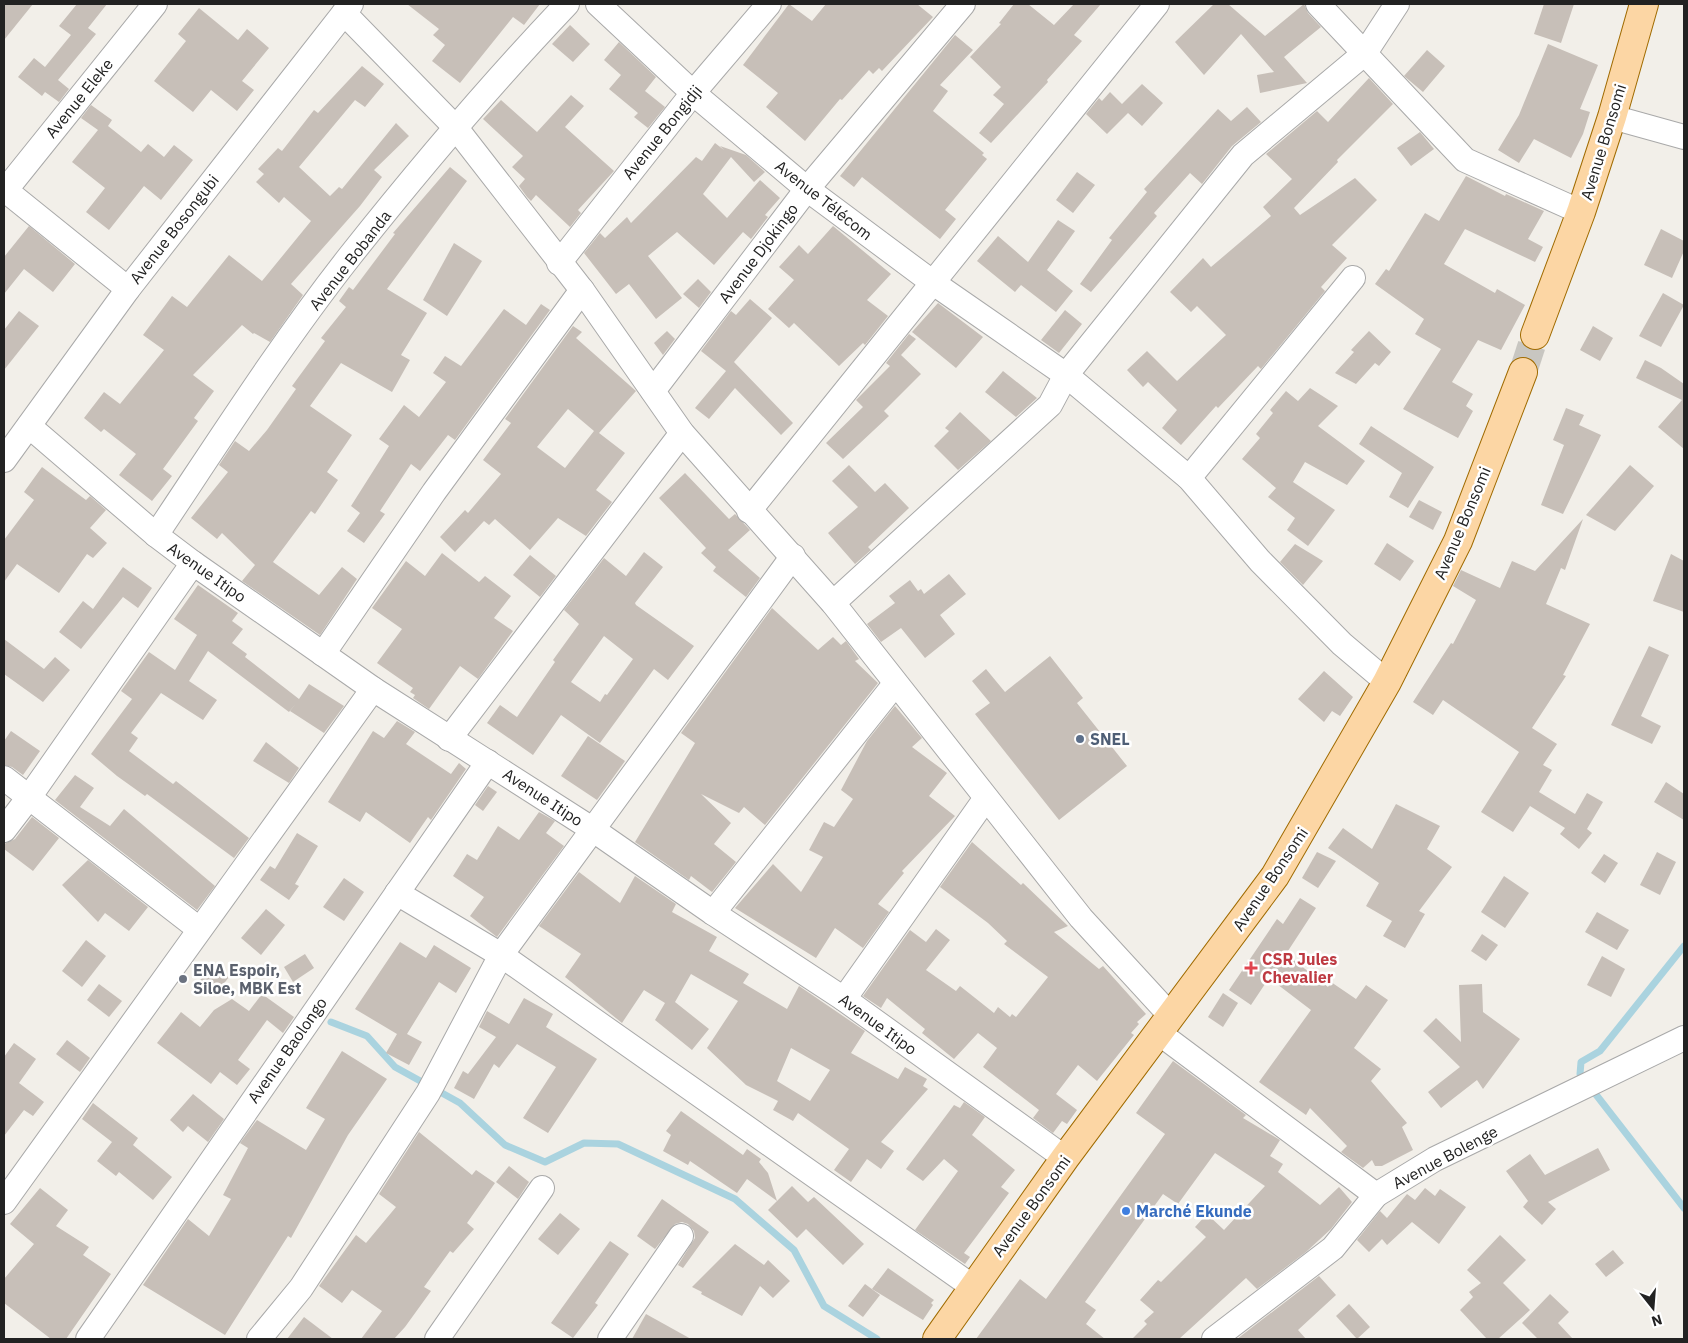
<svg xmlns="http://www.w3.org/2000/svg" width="1688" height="1343" font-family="'IBM Plex Sans',sans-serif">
<rect width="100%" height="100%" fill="#f2efe9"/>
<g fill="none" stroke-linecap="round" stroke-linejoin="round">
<g stroke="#aad3df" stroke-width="7">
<polyline points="1684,946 1600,1051 1581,1062 1580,1074 1684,1208"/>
<polyline points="331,1022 367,1036 395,1067 460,1103 505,1145 545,1162 584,1143 618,1144 735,1199 794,1250 824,1306 877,1339"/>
</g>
</g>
<g fill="#c7bfb8" fill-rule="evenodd">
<polygon points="4,4 33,4 4,40"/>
<polygon points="77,4 107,4 88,28 96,34 58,80 69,89 59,102 45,92 42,96 18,77 34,58 45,67 71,35 59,26"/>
<polygon points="407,4 540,4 524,25 513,17 460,83 432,61 445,45 433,35 439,29"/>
<polygon points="789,4 812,21 826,4 917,4 933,17 882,71 879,68 873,74 869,70 842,100 840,99 805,141 766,107 778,93 743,65"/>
<polygon points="1014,4 1028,4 1054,25 1074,4 1101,4 1074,35 1082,41 1047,80 1048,82 991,143 979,133 1004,104 993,95 1001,87 970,57 1001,24 999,23"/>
<polygon points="1214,4 1228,4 1265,36 1304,4 1308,13 1321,27 1284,57 1307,83 1260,93 1257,75 1274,72 1241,34 1204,75 1175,42"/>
<polygon points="1544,4 1574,4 1561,43 1534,34"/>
<polygon points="199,8 238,40 247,29 269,48 242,81 254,90 237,111 211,90 193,112 154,81 186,41 178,34"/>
<polygon points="570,25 590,44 573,62 552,44"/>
<polygon points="955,35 973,50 940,85 948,91 933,111 984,153 982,155 987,159 945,210 956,219 940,239 862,177 854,187 840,176"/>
<polygon points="619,42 656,77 645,91 665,107 648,128 634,117 638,113 609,89 621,75 604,60"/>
<polygon points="1548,44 1598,65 1580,109 1590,112 1583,134 1571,158 1534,139 1519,163 1498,150 1519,115"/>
<polygon points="1427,50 1445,66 1423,92 1404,76"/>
<polygon points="362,66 384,84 365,107 355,100 299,167 330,196 339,187 342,189 396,123 409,136 374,170 382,177 360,206 291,284 303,295 270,342 254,333 253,334 242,325 193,375 214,391 194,418 198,421 163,469 172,476 152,501 119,475 136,454 104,429 101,432 84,418 104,392 120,404 164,350 143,335 172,296 187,307 229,255 262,281 311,221 284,197 279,203 256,182 264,174 258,169 278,148 282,151 314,110 318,113"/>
<polygon points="1369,78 1393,104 1337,160 1338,162 1294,208 1300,215 1355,178 1377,200 1332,245 1347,258 1321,287 1325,291 1261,369 1258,366 1218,408 1216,406 1181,445 1162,428 1177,410 1148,382 1143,387 1127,370 1147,351 1177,381 1226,335 1197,306 1191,312 1170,292 1203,258 1211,267 1271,216 1263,207 1292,179 1266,154 1317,111 1328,122"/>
<polygon points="1142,84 1163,103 1142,126 1128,113 1107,134 1086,114 1099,98 1102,101 1110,92 1122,104"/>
<polygon points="571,95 584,106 565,127 614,171 578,210 581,213 570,227 536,195 531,201 527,197 519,186 525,179 512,167 523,156 483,119 501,100 537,132"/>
<polygon points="91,105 112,120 108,126 141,152 148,144 164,157 174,145 193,160 161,200 144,186 109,230 86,212 105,188 72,162 98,130 81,118"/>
<polygon points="1247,107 1261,122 1232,146 1202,184 1190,173 1154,213 1157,216 1091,292 1080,284 1112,240 1109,238 1147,192 1144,189 1218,109 1231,121"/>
<polygon points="1420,132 1434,149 1411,166 1397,148"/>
<polygon points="715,143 724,150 720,146 746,155 765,172 754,182 731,157 703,194 727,218 760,180 780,198 765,215 768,217 751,239 743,232 714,265 677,232 648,256 682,298 656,319 629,284 616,294 584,253 600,233 605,238 627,217 631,223 696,157 702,161"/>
<polygon points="450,167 467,181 387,289 427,313 401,355 410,360 392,392 341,363 310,406 352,435 327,472 338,480 315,514 311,511 273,562 319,595 342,567 357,579 320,635 242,581 255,565 222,533 217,539 191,518 228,472 219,465 235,441 249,451 267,430 296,389 292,386 325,341 321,338 346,307 339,301 349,287 353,290 395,234 393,233"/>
<polygon points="1077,172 1095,185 1073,213 1056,200"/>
<polygon points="1466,176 1505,196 1506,194 1544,211 1528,239 1543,247 1535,262 1465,229 1444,264 1495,293 1497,289 1525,305 1501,350 1478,340 1452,382 1473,394 1466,406 1473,411 1458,438 1403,409 1441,349 1415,334 1424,319 1375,284 1386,269 1389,271 1425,213 1439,221"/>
<polygon points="1058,220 1075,231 1047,270 1073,291 1056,312 1021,285 1015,292 977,261 998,236 1028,262"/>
<polygon points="29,226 75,264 53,292 24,269 4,294 4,257"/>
<polygon points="833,226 891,274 867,300 888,316 865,345 863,343 839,366 794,323 789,328 768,309 794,280 779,267 799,245 808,254"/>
<polygon points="1661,229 1684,241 1684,251 1672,278 1644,265"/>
<polygon points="454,243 482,261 447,316 423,300"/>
<polygon points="698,279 711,292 699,308 683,294"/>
<polygon points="1663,293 1684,305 1661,347 1639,336"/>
<polygon points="750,299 772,318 734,362 793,423 781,435 735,388 709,419 695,408 726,371 701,351 731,311 736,315"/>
<polygon points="938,303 983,337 956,368 912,332"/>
<polygon points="541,304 550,310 455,440 448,435 420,471 411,464 380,511 385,514 364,543 347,531 360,513 351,506 389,446 379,439 404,405 419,417 446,382 433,373 445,356 461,366 504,309 526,325"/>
<polygon points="1065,310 1082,324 1059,353 1041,340"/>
<polygon points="19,311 39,326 4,370 4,330"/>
<path d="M 573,326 L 582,332 L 576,338 L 636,391 L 599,433 L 625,453 L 596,490 L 612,502 L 586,536 L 558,518 L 530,550 L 495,519 L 489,525 L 484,521 L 455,552 L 440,537 L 465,510 L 468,513 L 501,474 L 483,460 L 511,423 L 505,419 ZM 568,409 L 594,431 L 565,468 L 537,447 Z"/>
<polygon points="1593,326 1613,338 1600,361 1580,350"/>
<polygon points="667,331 675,339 663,355 654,343"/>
<polygon points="1369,331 1391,352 1379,366 1375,363 1356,384 1335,373 1354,352 1351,350"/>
<polygon points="909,334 916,339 901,355 921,374 884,411 889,416 843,459 826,443 863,407 856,400 890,366 886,363"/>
<polygon points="1645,360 1661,368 1684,384 1684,449 1658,427 1682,400 1636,378"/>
<polygon points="1003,371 1037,398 1016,417 985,392"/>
<polygon points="1310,388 1338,406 1318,426 1365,461 1347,485 1305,462 1293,482 1335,510 1308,546 1287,530 1295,518 1268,497 1276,488 1242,459 1260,438 1256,434 1273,413 1270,410 1286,391 1298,401"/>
<polygon points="1566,408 1584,415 1579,425 1601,435 1563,514 1541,505 1564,445 1553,440"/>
<polygon points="960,412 991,441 958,470 934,446 949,431 945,428"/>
<polygon points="1371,426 1434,467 1408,508 1389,497 1402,473 1359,444"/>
<polygon points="849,465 875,492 885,483 909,508 868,547 871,550 855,564 828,533 858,507 832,481"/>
<polygon points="1630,465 1654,486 1615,531 1586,515"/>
<polygon points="42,467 86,500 90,496 106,510 90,528 107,543 93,558 87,554 59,593 17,564 4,582 4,540 34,500 24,492"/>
<polygon points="685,473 729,519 735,514 750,530 728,550 760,578 746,597 713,571 716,567 701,553 706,548 659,498"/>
<polygon points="1419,500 1442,512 1433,530 1409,517"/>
<polygon points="1583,519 1565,570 1561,568 1546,604 1590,624 1563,675 1566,676 1532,728 1557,744 1543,765 1552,770 1539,792 1575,814 1587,793 1603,802 1587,829 1592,833 1579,849 1560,834 1565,828 1530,806 1513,832 1481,812 1519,752 1443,700 1433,715 1413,702 1451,643 1453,644 1476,600 1453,586 1461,570 1500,588 1512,561 1535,571"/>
<polygon points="1387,543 1414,561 1400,581 1374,564"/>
<polygon points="1295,544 1323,561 1303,585 1280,562"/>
<path d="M 644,552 L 663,567 L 635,603 L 636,605 L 694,646 L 668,680 L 654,669 L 600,743 L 561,715 L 533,755 L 487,723 L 500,705 L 517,717 L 555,662 L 553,660 L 579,624 L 564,610 L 604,558 L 626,576 ZM 604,636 L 633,659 L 607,695 L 605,694 L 600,702 L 571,682 Z"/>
<polygon points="442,553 479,582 485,576 511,596 494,618 513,631 478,679 460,666 429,709 413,698 415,695 410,692 413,688 377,663 402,629 372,608 406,561 425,576"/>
<polygon points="1671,554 1684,561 1684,612 1653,601"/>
<polygon points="530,555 556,576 540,597 513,575"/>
<polygon points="123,567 152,588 138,608 123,597 81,649 59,632 83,601 93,609"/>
<polygon points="949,574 966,594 940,615 955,634 925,658 901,628 881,642 867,624 895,603 889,596 910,580 918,591 921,589 924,594"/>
<polygon points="198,585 238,613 232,621 243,629 232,643 247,654 245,657 299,699 309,684 344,706 324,733 290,711 296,703 289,712 208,651 189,681 217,700 203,720 161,693 131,733 138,738 129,751 173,784 176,781 249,838 234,858 147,794 145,796 117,776 91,754 132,699 121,691 149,652 175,670 197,635 174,619"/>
<polygon points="772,608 818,650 833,637 841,645 846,641 859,659 855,661 878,683 765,825 744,807 739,813 701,794 731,823 714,844 736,862 712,892 691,876 689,880 635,842 695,743 681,733"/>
<polygon points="4,639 44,669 55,657 70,670 43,702 4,674"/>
<polygon points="1649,646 1669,655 1641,716 1661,726 1652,744 1611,725"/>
<polygon points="1050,656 1083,698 1077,703 1127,766 1059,820 975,714 990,703 972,681 986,669 1005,692"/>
<polygon points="1324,671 1353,697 1340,716 1332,711 1324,722 1298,699"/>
<polygon points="895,706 922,738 912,747 947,773 929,796 955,816 902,871 904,873 878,904 889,912 863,948 835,928 816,958 735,908 773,864 801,892 823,857 809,850 824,822 834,827 853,799 841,790 867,741"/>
<polygon points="397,721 415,732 406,744 451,774 459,763 466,769 431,820 428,817 410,843 366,812 360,822 328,802 373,731 384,738"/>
<polygon points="11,731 40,751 23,775 12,767 4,765 4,741"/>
<polygon points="588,736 625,761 597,800 561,776"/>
<polygon points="266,742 299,768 289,783 253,761"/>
<polygon points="75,775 94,788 80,807 110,826 124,809 215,886 197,910 55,800"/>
<polygon points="1666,782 1684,794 1684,820 1654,802"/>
<polygon points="488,786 497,792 483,811 475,805"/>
<polygon points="1396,804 1440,826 1427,849 1452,867 1419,911 1425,914 1405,948 1383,936 1392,921 1366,906 1379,883 1328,848 1343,828 1372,849"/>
<polygon points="539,812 555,821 546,833 564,846 497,937 470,916 484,897 453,876 467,854 477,860 498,826 519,840"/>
<polygon points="32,817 59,838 33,871 4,849 4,844 15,839"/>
<polygon points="297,833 318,846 295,884 299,886 289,900 260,880 270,866 275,869"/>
<polygon points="972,842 1021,885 1023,883 1068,926 1054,932 1099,969 1103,966 1146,1014 1137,1022 1139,1024 1131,1033 1134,1035 1097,1081 1078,1065 1056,1094 1077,1110 1067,1124 1062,1121 1053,1133 1033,1118 1039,1110 983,1067 997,1048 978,1033 954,1059 922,1033 925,1029 887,998 881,1008 863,996 910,930 926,942 936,929 950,940 926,970 956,991 960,986 994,1013 998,1007 1010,1017 1012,1014 1016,1017 1048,977 1004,944 1007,941 988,923 940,887"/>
<polygon points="1317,852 1336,861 1318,888 1302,878"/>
<polygon points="1657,852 1676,862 1660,895 1640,885"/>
<polygon points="1604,854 1618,863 1605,883 1591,873"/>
<polygon points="88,860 148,907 129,931 105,913 98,922 62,885"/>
<path d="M 579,872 L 620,903 L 635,876 L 676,904 L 672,912 L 717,937 L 709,951 L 749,974 L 743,983 L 787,1009 L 799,986 L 865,1031 L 851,1053 L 898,1079 L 905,1067 L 927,1079 L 923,1086 L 928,1089 L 881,1142 L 894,1151 L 881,1169 L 867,1159 L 851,1182 L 834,1170 L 849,1149 L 798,1113 L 793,1121 L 773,1110 L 778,1101 L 746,1085 L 707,1048 L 738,1001 L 691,974 L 675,1002 L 709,1029 L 692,1050 L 655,1020 L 665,1003 L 644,990 L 622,1023 L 565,977 L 581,954 L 539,926 ZM 791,1048 L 830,1070 L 810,1101 L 777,1081 Z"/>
<polygon points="1504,876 1529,893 1505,928 1481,912"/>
<polygon points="344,878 364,892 344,921 323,907"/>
<polygon points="1300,898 1316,908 1286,954 1328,987 1331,982 1356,999 1366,985 1388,1000 1354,1048 1381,1069 1371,1081 1407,1123 1402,1127 1413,1150 1382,1166 1375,1166 1372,1160 1363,1168 1341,1152 1347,1146 1310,1108 1306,1115 1259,1082 1311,1010 1269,978 1251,1005 1229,990 1277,919 1283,924"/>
<polygon points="266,909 285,925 261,955 241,938"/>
<polygon points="1597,912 1629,930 1617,950 1585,932"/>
<polygon points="1482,934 1498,945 1486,961 1471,951"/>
<polygon points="86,940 106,956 82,987 62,971"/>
<polygon points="400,942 426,958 434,945 471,968 456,993 439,982 407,1034 422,1042 409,1065 386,1053 397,1034 355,1009"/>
<polygon points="305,954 314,968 293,982 284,967"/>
<polygon points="1602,956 1625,969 1611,997 1587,985"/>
<polygon points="212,965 229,977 215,995 198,983"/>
<polygon points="99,984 122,1001 109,1017 87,1000"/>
<polygon points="1482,984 1483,1012 1520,1039 1483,1089 1477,1080 1441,1108 1428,1092 1460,1067 1423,1031 1436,1018 1461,1042 1459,985"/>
<polygon points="1223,993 1238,1003 1223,1027 1208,1017"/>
<polygon points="262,994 294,1017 283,1033 267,1020 238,1060 250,1069 237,1085 220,1072 211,1084 157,1043 181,1012 200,1027 214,1010 232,999 249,1011"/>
<polygon points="524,998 553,1014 546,1027 597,1059 548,1133 523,1118 556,1067 517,1044 499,1068 494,1064 474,1099 454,1088 463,1071 468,1074 496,1037 479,1027 487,1011 509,1024"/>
<polygon points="67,1040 90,1058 80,1072 56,1054"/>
<polygon points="14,1043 36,1059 19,1083 44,1102 33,1116 24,1110 4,1136 4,1057"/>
<polygon points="342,1051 387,1079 348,1135 291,1238 288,1236 225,1335 143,1285 188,1219 209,1236 231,1199 223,1195 248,1148 240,1143 257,1120 306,1150 325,1119 306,1108"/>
<polygon points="1173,1061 1246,1115 1243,1118 1280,1140 1270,1156 1283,1164 1278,1172 1320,1205 1339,1187 1352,1202 1331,1229 1306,1252 1257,1289 1246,1278 1179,1339 1132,1339 1147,1324 1144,1321 1154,1312 1140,1300 1158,1280 1161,1282 1206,1237 1195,1227 1207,1214 1224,1230 1265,1186 1215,1153 1178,1204 1163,1194 1085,1302 1096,1310 1086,1324 1105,1339 976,1339 1020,1279 1046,1299 1165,1134 1136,1113"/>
<polygon points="193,1094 224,1119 208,1142 188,1126 183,1132 170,1120"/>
<polygon points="964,1102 985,1117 972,1135 1015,1170 1001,1187 1009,1193 964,1253 970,1257 965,1264 915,1230 958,1171 944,1159 923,1181 906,1169 954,1105 960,1108"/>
<polygon points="93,1103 138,1138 133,1145 172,1177 153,1200 119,1172 116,1176 97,1161 112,1142 82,1119"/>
<polygon points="681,1111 743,1155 747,1149 761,1159 759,1162 768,1173 777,1201 747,1179 737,1193 690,1161 688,1165 663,1151 671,1135 666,1131"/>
<polygon points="419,1132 472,1175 476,1170 495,1183 467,1223 474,1229 453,1253 450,1251 424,1287 431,1291 405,1327 394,1339 361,1339 382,1311 352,1290 342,1303 319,1286 356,1235 366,1243 396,1207 379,1194"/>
<polygon points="1598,1148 1610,1170 1548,1202 1556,1209 1542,1225 1523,1207 1528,1201 1506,1171 1530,1154 1545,1175"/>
<polygon points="509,1166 529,1182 518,1199 496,1182"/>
<polygon points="792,1186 808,1202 814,1197 864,1244 843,1265 806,1229 797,1238 768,1210"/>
<polygon points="40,1188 68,1210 56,1226 89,1247 83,1255 111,1274 66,1339 51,1339 4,1303 4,1279 34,1244 10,1224"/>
<polygon points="1425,1188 1435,1196 1440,1189 1466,1207 1439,1244 1412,1222 1387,1245 1382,1239 1369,1252 1357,1240 1380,1211 1387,1218 1407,1194 1415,1200"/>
<polygon points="662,1199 709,1232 683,1268 678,1265 695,1238 694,1231 688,1224 682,1222 675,1224 655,1249 637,1236"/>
<polygon points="560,1213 580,1229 558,1255 538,1239"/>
<polygon points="1500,1235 1526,1260 1503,1283 1530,1310 1498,1339 1487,1339 1460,1310 1473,1297 1469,1292 1481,1283 1467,1270"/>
<polygon points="610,1241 629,1254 595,1303 598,1305 573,1338 551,1323"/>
<polygon points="735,1244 764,1265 768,1260 790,1281 773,1298 760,1286 742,1316 701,1294 702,1292 692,1287"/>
<polygon points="1613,1250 1624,1263 1606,1277 1595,1264"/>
<polygon points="888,1268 934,1300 931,1303 933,1305 923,1320 872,1289"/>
<polygon points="1319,1276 1336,1295 1298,1330 1306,1339 1237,1339"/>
<polygon points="865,1284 880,1295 863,1317 848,1306"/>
<polygon points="1550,1294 1569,1312 1558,1323 1573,1339 1538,1339 1522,1323"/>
<polygon points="1349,1304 1370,1327 1357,1339 1336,1316"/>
<polygon points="646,1314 691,1339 632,1339"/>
<polygon points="304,1317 333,1339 287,1339"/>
</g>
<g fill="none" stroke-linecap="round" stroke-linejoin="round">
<polyline stroke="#c8c6c1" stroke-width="28" stroke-dasharray="28 14" stroke-linecap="butt" points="1523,372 1535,335"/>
<g stroke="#a9a9a9" stroke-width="26">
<g id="minor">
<polyline points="598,4 693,93 807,189 932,282 1066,375 1189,478 1260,561 1342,644 1387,682"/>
<polyline points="1318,4 1465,160 1581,212"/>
<polyline points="344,13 456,128 582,290 682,433 833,603 1081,918 1171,1016"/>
<polyline points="1612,117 1684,137"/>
<polyline points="4,189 128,289"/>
<polyline points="4,192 155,4"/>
<polyline points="559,263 693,93 769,4"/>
<polyline points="653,391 807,189 963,4"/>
<polyline points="29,426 156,535 193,563 373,689 592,829 713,913 844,999 1065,1158"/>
<polyline points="4,460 128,289 351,4"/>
<polyline points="1189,478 1353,278"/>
<polyline points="749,511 1157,4"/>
<path d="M 156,535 C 219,441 280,345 350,256 C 419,169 491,84 567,4"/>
<polyline points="833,603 1050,405 1066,375 1243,155 1365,53 1397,4"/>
<polyline points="323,654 434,492 582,290"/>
<polyline points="449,739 682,433"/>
<polyline points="4,778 199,929"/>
<polyline points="4,830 30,796 193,563"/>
<polyline points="397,893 501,955 973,1287"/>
<polyline points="713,913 895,684"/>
<polyline points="844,999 986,798"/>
<polyline points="1159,1033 1376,1195"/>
<polyline points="4,1202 373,689"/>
<polyline points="88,1339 488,762"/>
<polyline points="259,1339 301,1288 428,1093 501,955 793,556"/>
<polyline points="437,1339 542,1188"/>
<polyline points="610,1339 681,1236"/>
<polyline points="1214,1339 1333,1248 1376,1195 1435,1159 1684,1038"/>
</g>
</g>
<g stroke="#a06b00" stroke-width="30">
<g id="primary">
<polyline points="1535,335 1581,212 1612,117 1644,4"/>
<polyline points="937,1339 1065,1158 1275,876 1387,682 1458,541 1523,372"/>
</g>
</g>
<use href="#minor" stroke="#fff" stroke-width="24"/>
<use href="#primary" stroke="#fcd6a4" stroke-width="28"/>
</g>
<circle fill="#5c6f8a" stroke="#fff" stroke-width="2" cx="1080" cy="739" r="5"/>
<path fill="#e0444e" stroke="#fff" stroke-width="2" d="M1248.5 960.5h5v5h5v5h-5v5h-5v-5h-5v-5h5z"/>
<circle fill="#6b7280" stroke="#fff" stroke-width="2" cx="183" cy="979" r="5"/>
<circle fill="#3f7fe0" stroke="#fff" stroke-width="2" cx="1126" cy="1211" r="5"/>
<g text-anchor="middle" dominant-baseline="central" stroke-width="5" stroke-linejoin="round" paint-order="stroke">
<g font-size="16" fill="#222" stroke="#fff">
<text transform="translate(79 98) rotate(-51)">Avenue Eleke</text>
<text transform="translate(662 132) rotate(-51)">Avenue Bongidji</text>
<text transform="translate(1603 142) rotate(-73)">Avenue Bonsomi</text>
<text transform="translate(824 200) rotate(38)">Avenue Télécom</text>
<text transform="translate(174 229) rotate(-52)">Avenue Bosongubi</text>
<text transform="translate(758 253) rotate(-53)">Avenue Djokingo</text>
<text transform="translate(350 260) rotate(-52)">Avenue Bobanda</text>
<text transform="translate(1462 523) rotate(-67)">Avenue Bonsomi</text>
<text transform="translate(207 572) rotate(35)">Avenue Itipo</text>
<text transform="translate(543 797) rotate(33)">Avenue Itipo</text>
<text transform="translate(1270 879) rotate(-56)">Avenue Bonsomi</text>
<text transform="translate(878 1024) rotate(36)">Avenue Itipo</text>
<text transform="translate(287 1050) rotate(-55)">Avenue Baolongo</text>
<text transform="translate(1445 1157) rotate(-28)">Avenue Bolenge</text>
<text transform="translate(1031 1206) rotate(-54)">Avenue Bonsomi</text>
</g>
<g font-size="16" font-weight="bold" fill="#4e5e75" stroke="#fff" text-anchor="start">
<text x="1090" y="739">SNEL</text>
</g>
<g font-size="16" font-weight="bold" fill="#be3a42" stroke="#fff" text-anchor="start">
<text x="1262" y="959">CSR Jules<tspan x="1262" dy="18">Chevalier</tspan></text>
</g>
<g font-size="16" font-weight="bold" fill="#5b616d" stroke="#fff" text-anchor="start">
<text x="193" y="970">ENA Espoir,<tspan x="193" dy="18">Siloe, MBK Est</tspan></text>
</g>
<g font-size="16" font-weight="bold" fill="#366cbe" stroke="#fff" text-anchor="start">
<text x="1136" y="1211">Marché Ekunde</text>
</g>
</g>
<rect width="1688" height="1343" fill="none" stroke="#222222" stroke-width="10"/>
<g transform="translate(1653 1308) rotate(163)" stroke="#ffffff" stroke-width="4" paint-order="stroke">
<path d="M0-4L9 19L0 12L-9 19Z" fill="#222222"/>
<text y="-8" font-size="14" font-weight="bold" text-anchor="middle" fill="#222222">N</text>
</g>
</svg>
